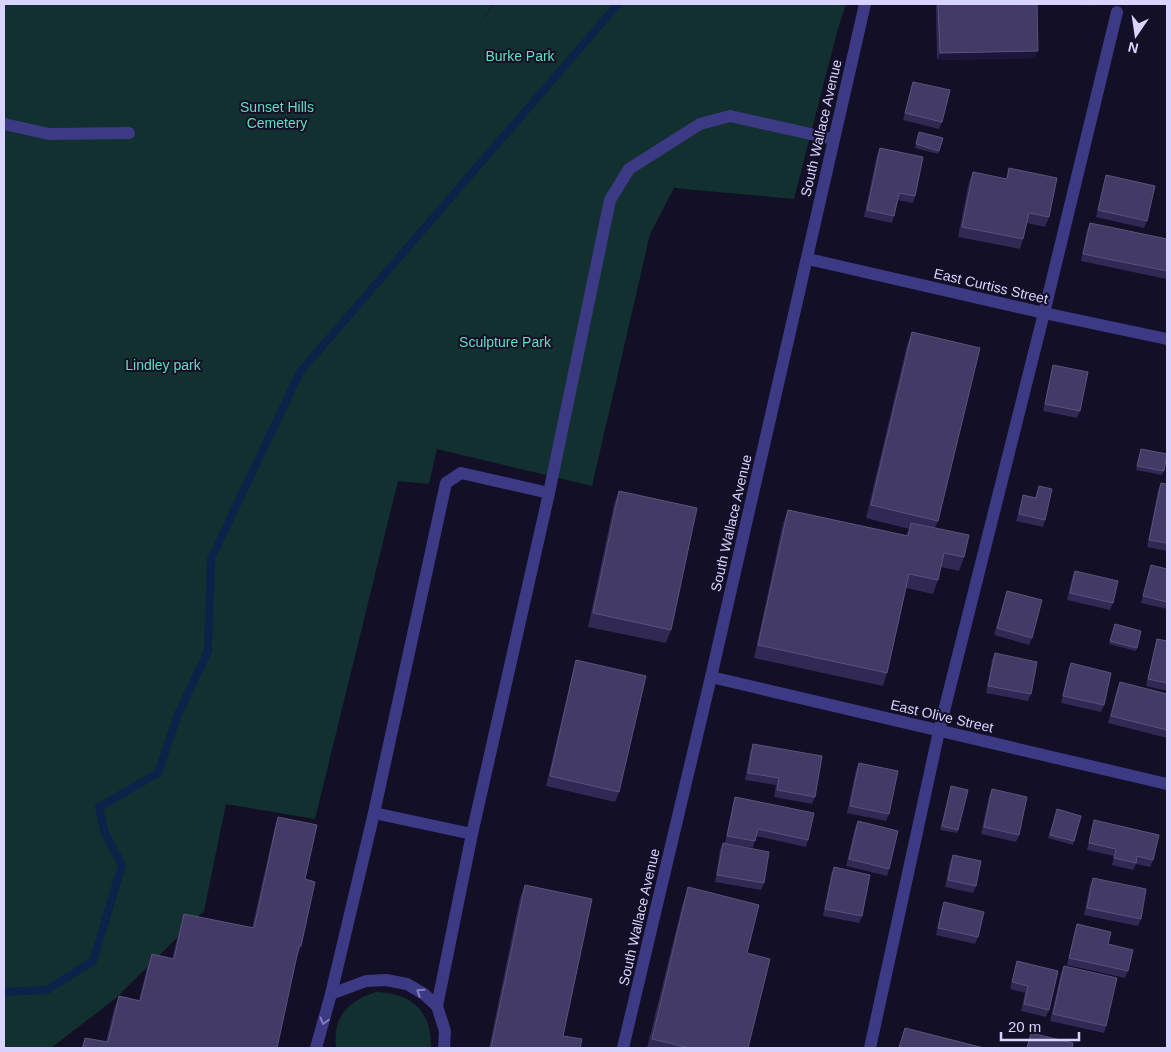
<svg xmlns="http://www.w3.org/2000/svg" width="1171" height="1052" font-family="Arial,sans-serif">
<rect width="100%" height="100%" fill="#130f26"/>
<g fill="#12302f">
<polygon points="4,4 493,4 480,23 494,4 846,4 837,32 794,199 674,188 650,234 592,486 437,449 429,484 398,481 315,819 226,804 204,911 116,998 51,1048 4,1048"/>
<path d="M 376,992 C 412,993 432,1012 431,1048 L 336,1048 C 332,1017 348,1001 376,992 Z"/>
</g>
<g fill="none" stroke-linecap="round" stroke-linejoin="round">
<polyline stroke="#0c2248" stroke-width="8" points="4,992 47,990 93,961 122,865 105,833 99,807 158,773 178,714 208,651 211,559 300,372 618,4"/>
<g stroke="#3d3a85" stroke-width="12">
<polyline points="4,124 49,134 129,133"/>
<polyline points="374,813 472,834"/>
<polyline points="331,994 366,981 386,980 407,984 424,994 437,1006 445,1031 444,1048"/>
<polyline points="437,1006 472,834 549,493 610,200 629,169 700,124 730,116 833,139"/>
<polyline points="316,1048 331,994 374,813 446,483 461,473 549,493"/>
<polyline points="870,1048 939,731 1044,313 1117,12"/>
</g>
<g stroke="#3d3a85" stroke-width="12">
<polyline points="808,259 1044,313 1167,339"/>
<polyline points="711,677 1167,784"/>
<polyline points="623,1048 711,677 865,4"/>
</g>
</g>
<g fill="#312854">
<polygon points="937,4 1037,4 1035,58 937,60 936,7"/>
<polygon points="913,82 942,122 939,129 903,120 911,89"/>
<polygon points="918,135 943,138 938,154 915,148"/>
<polygon points="880,148 915,196 913,203 898,200 894,216 892,223 864,217 877,155"/>
<polygon points="1009,168 1049,217 1045,227 1027,223 1023,239 1020,249 958,237 969,182 973,172 1006,179"/>
<polygon points="1106,175 1147,221 1144,228 1096,217 1104,182"/>
<polygon points="1090,223 1167,239 1167,275 1166,279 1081,261 1087,230"/>
<polygon points="912,332 938,521 935,528 964,557 959,571 941,567 938,580 933,594 906,588 887,673 883,686 754,658 783,523 788,510 906,535 909,529 866,518 907,345"/>
<polygon points="1053,365 1080,411 1077,418 1043,411 1051,372"/>
<polygon points="1141,449 1164,471 1162,475 1136,470"/>
<polygon points="1161,483 1167,484 1167,551 1147,547 1158,490"/>
<polygon points="1039,486 1045,520 1043,527 1016,521 1021,502 1023,495 1035,498"/>
<polygon points="619,491 671,630 666,643 588,627 614,504"/>
<polygon points="1151,565 1167,569 1167,609 1141,603"/>
<polygon points="1075,571 1113,603 1110,610 1067,600 1072,578"/>
<polygon points="1007,591 1032,638 1029,645 994,635"/>
<polygon points="1114,627 1137,648 1136,651 1109,644"/>
<polygon points="1157,639 1167,641 1167,691 1146,686 1155,646"/>
<polygon points="995,653 1031,694 1028,701 986,693 992,660"/>
<polygon points="576,660 619,792 615,802 546,786 573,671"/>
<polygon points="1071,663 1104,705 1101,712 1061,703 1068,670"/>
<polygon points="1120,682 1167,694 1167,738 1108,723 1117,689"/>
<polygon points="753,744 815,797 812,804 774,797 776,785 745,780 750,752"/>
<polygon points="859,763 889,814 886,821 847,813 856,770"/>
<polygon points="951,786 958,830 957,833 940,830"/>
<polygon points="992,789 1019,835 1016,842 981,834 989,796"/>
<polygon points="735,797 808,840 806,847 756,836 753,848 725,843 733,804"/>
<polygon points="1057,809 1081,816 1073,845 1048,838"/>
<polygon points="278,817 305,879 301,946 296,960 296,959 277,1048 81,1048 85,1038 106,1042 114,1009 119,996 139,1000 147,968 152,954 172,959 180,927 184,914 252,928 274,831"/>
<polygon points="1094,820 1153,860 1150,867 1136,864 1133,870 1112,865 1114,856 1087,850 1092,827"/>
<polygon points="858,821 889,869 887,876 846,866 855,828"/>
<polygon points="723,843 764,883 761,890 715,882 720,850"/>
<polygon points="953,855 976,886 973,893 945,887 950,862"/>
<polygon points="834,867 862,916 859,923 823,916 831,874"/>
<polygon points="1093,878 1141,919 1138,926 1084,915 1090,885"/>
<polygon points="525,885 563,1036 580,1048 489,1048 520,898"/>
<polygon points="688,887 747,953 748,1048 647,1048 682,906"/>
<polygon points="944,902 978,937 975,944 936,935 941,910"/>
<polygon points="1077,924 1108,944 1128,971 1125,978 1067,965 1075,931"/>
<polygon points="1017,961 1049,1010 1046,1017 1021,1011 1025,993 1010,989 1015,968"/>
<polygon points="1064,966 1106,1026 1104,1033 1050,1021 1061,973"/>
<polygon points="905,1028 984,1048 898,1048"/>
</g>
<g fill="#1d163a">
<polygon points="1066,4 1095,4 1095,6"/>
<polygon points="1038,51 1035,58 937,60 940,53"/>
</g>
<g fill="#433a66" stroke="#5a527e">
<polygon points="938,4 1037,4 1038,51 940,53"/>
<polygon points="913,82 950,90 942,122 905,113"/>
<polygon points="919,132 943,138 939,151 916,144"/>
<polygon points="880,148 923,157 915,196 899,193 894,216 867,210"/>
<polygon points="1009,168 1057,178 1049,217 1029,213 1023,239 962,227 973,172 1007,179"/>
<polygon points="1106,175 1155,186 1147,221 1098,210"/>
<polygon points="1090,223 1167,239 1167,271 1083,254"/>
<polygon points="912,332 980,348 938,521 871,505"/>
<polygon points="1053,365 1088,372 1080,411 1045,404"/>
<polygon points="1141,449 1167,454 1164,471 1137,466"/>
<polygon points="1161,483 1167,484 1167,543 1149,540"/>
<polygon points="1039,486 1052,489 1045,520 1019,514 1023,495 1036,498"/>
<polygon points="619,491 697,508 671,630 593,613"/>
<polygon points="788,510 908,536 911,523 969,535 964,557 944,553 938,580 909,574 887,673 758,645"/>
<polygon points="1151,565 1167,569 1167,602 1143,596"/>
<polygon points="1075,571 1118,581 1113,603 1070,593"/>
<polygon points="1007,591 1042,600 1032,638 997,628"/>
<polygon points="1115,624 1141,631 1137,648 1110,641"/>
<polygon points="1157,639 1167,641 1167,683 1148,679"/>
<polygon points="995,653 1037,662 1031,694 988,686"/>
<polygon points="576,660 646,676 619,792 550,776"/>
<polygon points="1071,663 1111,673 1104,705 1063,696"/>
<polygon points="1120,682 1167,694 1167,730 1111,716"/>
<polygon points="753,744 822,756 815,797 777,790 779,778 748,773"/>
<polygon points="859,763 898,771 889,814 850,806"/>
<polygon points="951,786 968,790 958,830 942,826"/>
<polygon points="992,789 1027,797 1019,835 984,827"/>
<polygon points="735,797 814,813 808,840 758,829 755,841 727,836"/>
<polygon points="1057,809 1081,816 1074,841 1050,835"/>
<polygon points="278,817 317,825 305,879 315,882 301,946 299,946 277,1048 83,1048 85,1038 108,1042 119,996 140,1001 152,954 174,959 184,914 254,928"/>
<polygon points="1094,820 1159,835 1153,860 1137,856 1136,863 1114,858 1116,849 1089,843"/>
<polygon points="858,821 898,831 889,869 849,859"/>
<polygon points="723,843 769,852 764,883 717,875"/>
<polygon points="953,855 981,861 976,886 948,880"/>
<polygon points="834,867 870,875 862,916 825,909"/>
<polygon points="1093,878 1146,889 1141,919 1087,908"/>
<polygon points="525,885 592,899 563,1036 582,1039 580,1048 491,1048"/>
<polygon points="688,887 759,905 747,953 770,959 748,1048 690,1048 652,1039"/>
<polygon points="944,902 984,912 978,937 938,928"/>
<polygon points="1077,924 1111,932 1108,944 1133,950 1128,971 1069,958"/>
<polygon points="1017,961 1058,971 1049,1010 1024,1004 1028,986 1012,982"/>
<polygon points="1064,966 1117,978 1106,1026 1053,1014"/>
<polygon points="905,1028 984,1048 899,1048"/>
<polygon points="1031,1033 1073,1043 1072,1048 1027,1048"/>
</g>
<defs><path id="oneway-chevron" d="M-2-3.5L2.5 0L-2 3.5" fill="none" stroke-width="1.6" stroke-linecap="round" stroke-linejoin="round" transform="scale(1.25)"/></defs>
<g stroke="#837fbc">
<use href="#oneway-chevron" transform="translate(420 992) rotate(-147)"/>
<use href="#oneway-chevron" transform="translate(324 1021) rotate(105)"/>
</g>
<g text-anchor="middle" dominant-baseline="central" stroke-width="4" stroke-linejoin="round" paint-order="stroke">
<g font-size="14" fill="#5fe0c0" stroke="#130f26">
<text x="520" y="56">Burke Park</text>
<text x="277" y="107">Sunset Hills<tspan x="277" dy="16">Cemetery</tspan></text>
<text x="505" y="342">Sculpture Park</text>
<text x="163" y="365">Lindley park</text>
</g>
<g font-size="14" fill="#d9d4ff" stroke="#130f26">
<text transform="translate(821 128) rotate(-77)">South Wallace Avenue</text>
<text transform="translate(991 286) rotate(13)">East Curtiss Street</text>
<text transform="translate(731 523) rotate(-77)">South Wallace Avenue</text>
<text transform="translate(942 716) rotate(13)">East Olive Street</text>
<text transform="translate(639 917) rotate(-77)">South Wallace Avenue</text>
</g>
</g>
<rect width="1171" height="1052" fill="none" stroke="#d9d4ff" stroke-width="10"/>
<g transform="translate(1136 35) rotate(193)" stroke="#130f26" stroke-width="4" paint-order="stroke">
<path d="M0-4L9 19L0 12L-9 19Z" fill="#d9d4ff"/>
<text y="-8" font-size="14" font-weight="bold" text-anchor="middle" fill="#d9d4ff">N</text>
</g>
<path d="M1001 1032v8h78v-8" fill="none" stroke="#d9d4ff" stroke-width="2.5"/>
<text x="1008" y="1032" font-size="15" fill="#d9d4ff" stroke="#130f26" stroke-width="4" paint-order="stroke">20 m</text>
</svg>
